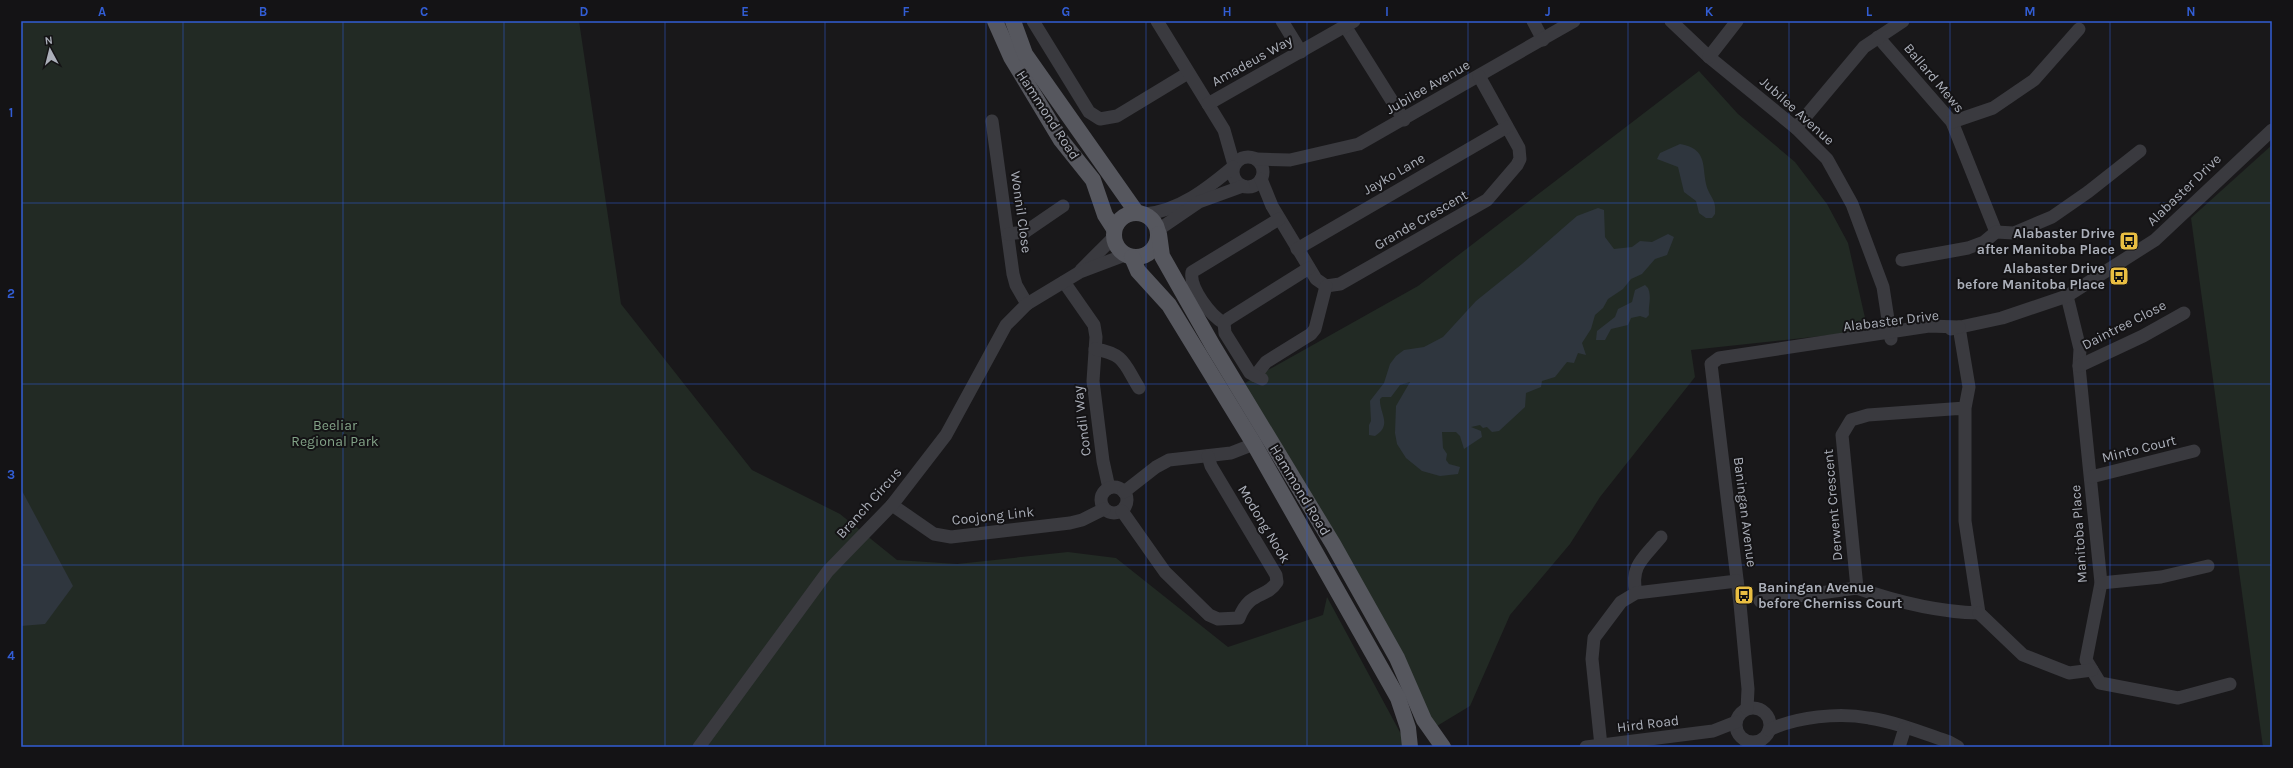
<svg xmlns="http://www.w3.org/2000/svg" width="2293" height="768" font-family="Karla,sans-serif">
<rect width="100%" height="100%" fill="#19181a"/>
<g fill="#222a24">
<polygon points="21,21 579,21 621,304 752,470 840,514 897,560 957,564 1068,552 1116,558 1228,647 1323,615 1327,597 1408,747 21,747"/>
<polygon points="1699,71 1738,114 1795,162 1827,204 1848,243 1868,331 1691,350 1695,377 1600,497 1570,544 1510,615 1470,706 1432,729 1243,384 1418,286"/>
<polygon points="2272,145 2272,747 2263,747 2191,218"/>
</g>
<g fill="#2f363e">
<path d="M 1680,144 C 1707,149 1702,164 1706,184 C 1709,197 1717,199 1715,214 L 1712,218 L 1706,218 L 1699,213 L 1696,201 L 1684,192 L 1678,167 L 1657,159 L 1660,153 Z"/>
<path d="M 1598,208 L 1604,210 L 1605,237 L 1614,249 L 1632,247 L 1640,241 L 1652,242 L 1668,234 L 1674,237 L 1667,255 L 1655,259 L 1642,274 L 1631,279 L 1623,289 L 1608,299 L 1603,308 L 1595,315 L 1591,329 L 1582,343 L 1586,355 L 1578,353 L 1574,363 L 1567,362 L 1555,377 L 1542,381 L 1541,387 L 1526,393 L 1525,407 L 1499,431 L 1492,432 L 1487,427 L 1483,428 L 1480,425 L 1471,427 L 1481,431 L 1482,437 L 1464,449 L 1460,436 L 1456,432 L 1442,432 L 1443,448 L 1447,454 L 1446,460 L 1449,464 L 1460,467 L 1458,474 L 1440,476 L 1422,471 L 1406,458 L 1397,444 L 1395,433 L 1396,406 L 1410,382 L 1400,385 L 1391,397 L 1382,397 L 1380,399 C 1379,413 1393,425 1375,436 L 1369,435 L 1369,425 L 1371,421 L 1370,401 L 1384,383 L 1390,364 L 1396,356 L 1404,350 L 1424,347 L 1443,337 L 1476,301 L 1522,264 L 1570,222 L 1577,216 Z"/>
<path d="M 1645,285 L 1648,288 C 1652,298 1648,305 1649,315 L 1646,318 L 1640,316 L 1631,318 L 1628,325 L 1611,329 L 1605,340 L 1596,340 L 1597,331 L 1615,317 L 1618,309 L 1632,302 L 1635,290 Z"/>
<polygon points="21,489 73,586 45,624 21,626"/>
</g>
<g fill="none" stroke-linecap="round" stroke-linejoin="round">
<g stroke="#3a3a3f" stroke-width="13">
<polyline points="1033,21 1089,112 1100,119 1117,116 1188,73"/>
<polyline points="1157,21 1224,130 1234,165"/>
<polyline points="1282,21 1301,52"/>
<polyline points="1533,21 1543,40"/>
<polyline points="1671,21 1709,57 1796,128 1827,159 1852,204 1883,287 1891,339"/>
<polyline points="1345,26 1404,120"/>
<polyline points="1878,37 1952,122 1996,232"/>
<polyline points="1709,57 1737,21"/>
<polyline points="1208,104 1354,21"/>
<polyline points="992,121 1013,274 1016,285 1027,304"/>
<polyline points="1952,122 1993,108 2034,80 2079,29"/>
<polyline points="1796,128 1864,47 1903,21"/>
<circle cx="1248" cy="172" r="15"/>
<polyline points="1257,159 1290,160 1359,144 1574,21"/>
<polyline points="1261,179 1272,206 1316,279 1326,286 1340,284 1487,200 1517,165 1520,159 1519,148 1479,76"/>
<path d="M 1144,214 C 1178,212 1208,188 1233,167"/>
<polyline points="1158,230 1199,202 1243,186"/>
<polyline points="1008,234 1025,232 1063,206"/>
<polyline points="1297,249 1507,127"/>
<polyline points="1902,260 1968,248 1984,242 1996,232 2014,233 2052,217 2088,192 2140,151"/>
<polyline points="1081,270 1114,237"/>
<polyline points="1064,282 1094,325 1096,337 1093,381 1103,461 1109,488"/>
<polyline points="2067,296 2080,349 2079,366 2084,416 2101,583 2086,660 2100,683 2178,698 2230,684"/>
<path d="M 1224,323 C 1211,316 1189,288 1192,272 L 1279,219"/>
<path d="M 1959,327 L 1969,387 L 1965,408 L 1965,521 L 1979,613 C 1937,612 1897,602 1857,588 L 1842,435 L 1851,420 L 1868,415 L 1965,408"/>
<polyline points="1951,329 2002,318 2067,296 2155,240 2272,130"/>
<path d="M 1095,349 C 1125,354 1124,364 1139,388"/>
<polyline points="2079,366 2143,336 2184,313"/>
<polyline points="1255,376 1266,362 1311,334 1315,329 1326,286"/>
<polyline points="1262,379 1250,373 1225,333 1224,323 1228,319 1309,268"/>
<polyline points="2091,477 2194,451"/>
<circle cx="1114" cy="500" r="13"/>
<polyline points="1124,492 1156,467 1169,460 1231,453 1254,444"/>
<polyline points="892,505 934,534 951,537 1070,523 1082,520 1104,509"/>
<path d="M 1122,511 L 1165,572 L 1209,615 L 1218,619 L 1239,618 C 1250,590 1266,599 1277,582 L 1276,575 L 1211,466 L 1208,456"/>
<polyline points="2101,583 2161,577 2208,566"/>
<path d="M 1636,593 C 1630,565 1644,558 1661,537"/>
<polyline points="1760,601 1857,588"/>
<polyline points="1979,613 2023,655 2069,673 2092,670"/>
<circle cx="1753" cy="725" r="17"/>
<polyline points="1747,709 1748,689 1740,604 1711,364 1719,358 1929,326 1959,327"/>
<path d="M 1769,730 C 1796,717 1839,712 1869,718 C 1896,722 1923,733 1949,742 L 1958,747"/>
<polyline points="1601,746 1592,659 1594,638 1621,602 1636,593 1737,581"/>
<polyline points="699,747 828,571 892,505 946,435 1006,325 1027,304 1080,272 1125,255"/>
<polyline points="1586,747 1713,731 1736,722"/>
<polyline points="1899,747 1905,728"/>
</g>
<g stroke="#56575e" stroke-width="16">
<polyline points="995,21 1011,57 1061,140 1093,180 1105,215 1114,229"/>
<polyline points="1013,21 1025,54 1137,213"/>
<circle cx="1136" cy="235" r="22"/>
<polyline points="1159,234 1162,256 1213,346 1333,544 1397,658 1424,720 1443,747"/>
<polyline points="1132,257 1138,271 1169,305 1254,444 1398,698 1408,728 1410,747"/>
</g>
</g>
<path fill="none" stroke="#325dd3" stroke-width="1" stroke-opacity="0.55" d="M 183,21 L 183,747M 343,21 L 343,747M 504,21 L 504,747M 665,21 L 665,747M 825,21 L 825,747M 986,21 L 986,747M 1146,21 L 1146,747M 1307,21 L 1307,747M 1468,21 L 1468,747M 1628,21 L 1628,747M 1789,21 L 1789,747M 1950,21 L 1950,747M 2110,21 L 2110,747M 21,203 L 2272,203M 21,384 L 2272,384M 21,565 L 2272,565"/>
<defs>
<g id="bus-square" transform="scale(1)"><rect x="-9" y="-9" width="18" height="18" rx="4" fill="#e9be42" stroke="#141315"/><path d="M-5-6H5V4H4V6H2V4H-2V6H-4V4H-5ZM-3.5-4V0h7V-4ZM-3.5 1.2v1.5H-2V1.2ZM2 1.2v1.5H3.5V1.2Z" fill="#111"/></g>
</defs>
<g fill-rule="evenodd">
<use href="#bus-square" x="2129" y="241"/>
<use href="#bus-square" x="2119" y="276"/>
<use href="#bus-square" x="1744" y="595"/>
</g>
<g text-anchor="middle" dominant-baseline="central" stroke-width="4" stroke-linejoin="round" paint-order="stroke">
<g font-size="14" fill="#abafb9" stroke="#141315">
<text transform="translate(1252 61) rotate(-29)">Amadeus Way</text>
<text transform="translate(1934 78) rotate(50)">Ballard Mews</text>
<text transform="translate(1428 87) rotate(-30)">Jubilee Avenue</text>
<text transform="translate(1797 111) rotate(42)">Jubilee Avenue</text>
<text transform="translate(1048 115) rotate(57)">Hammond Road</text>
<text transform="translate(1394 174) rotate(-30)">Jayko Lane</text>
<text transform="translate(2184 190) rotate(-44)">Alabaster Drive</text>
<text transform="translate(1021 212) rotate(82)">Wonnil Close</text>
<text transform="translate(1421 220) rotate(-30)">Grande Crescent</text>
<text transform="translate(1891 321) rotate(-7)">Alabaster Drive</text>
<text transform="translate(2124 325) rotate(-27)">Daintree Close</text>
<text transform="translate(1082 421) rotate(-97)">Condil Way</text>
<text transform="translate(2139 449) rotate(-14)">Minto Court</text>
<text transform="translate(1300 490) rotate(59)">Hammond Road</text>
<text transform="translate(869 503) rotate(-48)">Branch Circus</text>
<text transform="translate(1833 505) rotate(-95)">Derwent Crescent</text>
<text transform="translate(1745 512) rotate(83)">Baningan Avenue</text>
<text transform="translate(993 516) rotate(-6)">Coojong Link</text>
<text transform="translate(1264 524) rotate(59)">Modong Nook</text>
<text transform="translate(2079 534) rotate(-94)">Manitoba Place</text>
<text transform="translate(1648 724) rotate(-7)">Hird Road</text>
</g>
<g font-size="14" font-weight="bold" fill="#abafb9" stroke="#141315" text-anchor="end">
<text x="2115" y="233">Alabaster Drive<tspan x="2115" dy="16">after Manitoba Place</tspan></text>
<text x="2105" y="268">Alabaster Drive<tspan x="2105" dy="16">before Manitoba Place</tspan></text>
<text x="1758" y="587" text-anchor="start">Baningan Avenue<tspan x="1758" dy="16">before Cherniss Court</tspan></text>
</g>
<g font-size="14" fill="#83a388" stroke="#141315">
<text x="335" y="425">Beeliar<tspan x="335" dy="16">Regional Park</tspan></text>
</g>
</g>
<rect width="2293" height="768" fill="none" stroke="#141315" stroke-width="44"/>
<g transform="translate(50 50) rotate(353)" stroke="#141315" stroke-width="3" paint-order="stroke">
<path d="M0-3L7 15L0 10L-7 15Z" fill="#abafb9"/>
<text y="-6" font-size="11" font-weight="bold" text-anchor="middle" fill="#abafb9">N</text>
</g>
<rect x="22" y="22" width="2249" height="724" fill="none" stroke="#325dd3" stroke-width="1.5"/>
<g font-size="13" text-anchor="middle" font-weight="bold" fill="#325dd3">
<text x="102" y="16">A</text>
<text x="263" y="16">B</text>
<text x="424" y="16">C</text>
<text x="584" y="16">D</text>
<text x="745" y="16">E</text>
<text x="906" y="16">F</text>
<text x="1066" y="16">G</text>
<text x="1227" y="16">H</text>
<text x="1387" y="16">I</text>
<text x="1548" y="16">J</text>
<text x="1709" y="16">K</text>
<text x="1869" y="16">L</text>
<text x="2030" y="16">M</text>
<text x="2191" y="16">N</text>
<text x="11" y="117">1</text>
<text x="11" y="298">2</text>
<text x="11" y="479">3</text>
<text x="11" y="660">4</text>
</g>
</svg>
